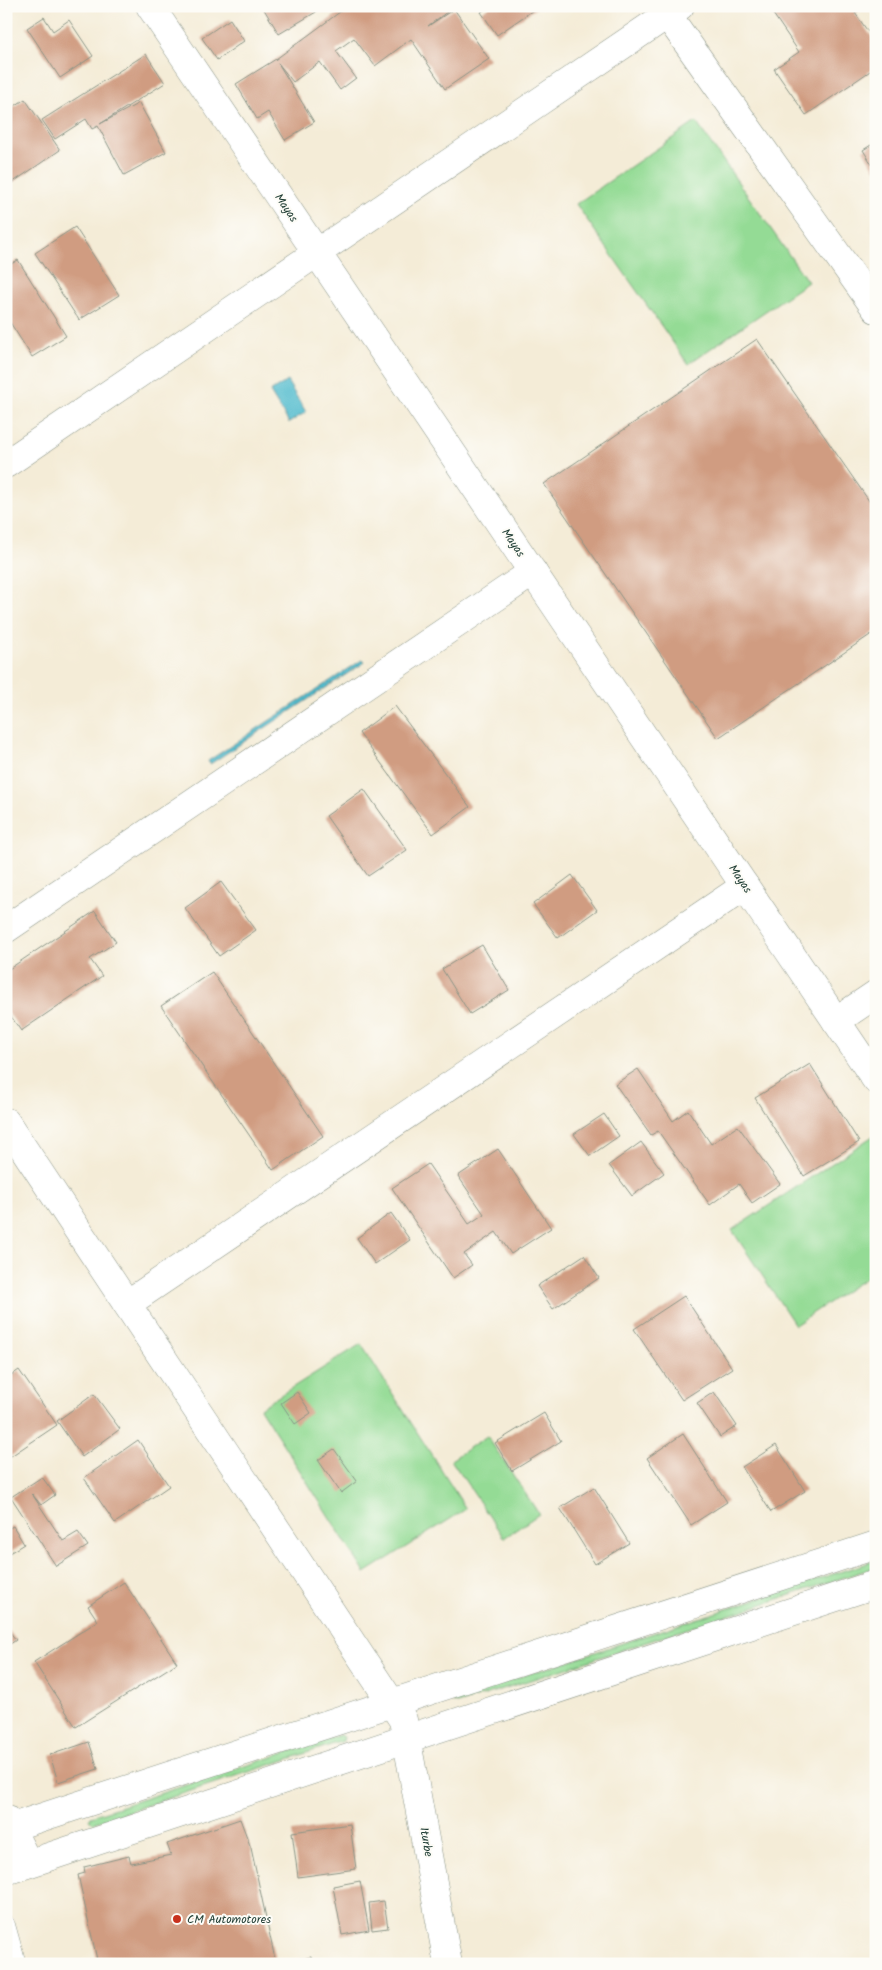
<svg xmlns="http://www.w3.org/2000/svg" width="882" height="1970" font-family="Kalam,sans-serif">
<rect width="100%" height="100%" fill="#fdfcf7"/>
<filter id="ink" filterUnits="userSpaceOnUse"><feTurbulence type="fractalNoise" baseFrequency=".02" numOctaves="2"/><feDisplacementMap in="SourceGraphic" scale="10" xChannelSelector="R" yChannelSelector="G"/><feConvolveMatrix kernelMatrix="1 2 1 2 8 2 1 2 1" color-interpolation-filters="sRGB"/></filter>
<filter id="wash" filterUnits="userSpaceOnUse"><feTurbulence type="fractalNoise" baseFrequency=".0096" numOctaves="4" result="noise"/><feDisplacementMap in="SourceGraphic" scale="20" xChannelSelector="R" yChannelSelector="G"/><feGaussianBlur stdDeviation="1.12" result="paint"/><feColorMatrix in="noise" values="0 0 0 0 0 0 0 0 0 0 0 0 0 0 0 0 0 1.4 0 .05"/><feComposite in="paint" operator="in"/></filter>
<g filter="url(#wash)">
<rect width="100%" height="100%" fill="#f4ecd7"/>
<g fill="#94db95" stroke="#5a8c64">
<polygon points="696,122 808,282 688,364 576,204"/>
<polygon points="876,1134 876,1271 795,1325 732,1230"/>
<polygon points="361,1344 466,1509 365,1573 260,1408"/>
<polygon points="487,1436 539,1514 504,1538 451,1460"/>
<polygon points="876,1560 876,1567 457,1704 453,1703 455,1698"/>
<polygon points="340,1735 344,1737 343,1741 93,1823 89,1819 91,1816"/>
</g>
<g fill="#52bcce" stroke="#387c81">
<polygon points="287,381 306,412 289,423 270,392"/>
<polygon points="362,660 365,662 210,764 208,761"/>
</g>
<g id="blocks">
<g fill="#d09c81">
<polygon points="262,6 312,6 316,12 279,34"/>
<polygon points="348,6 455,6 428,26 454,9 489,59 445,89 411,39 375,66 354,38 336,51 356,78 340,90 320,62 293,82 278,63 314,122 285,140 268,112 257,119 236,84 276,59"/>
<polygon points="490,6 539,6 497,35 481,12"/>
<polygon points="771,6 865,6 855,13 876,43 876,67 806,115 774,69 799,52 769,8"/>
<polygon points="44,17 53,31 69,20 93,56 60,78 27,28"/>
<polygon points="230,19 244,41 217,60 202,38"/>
<polygon points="146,54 165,83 100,124 139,103 166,152 124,175 98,126 92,129 86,119 55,139 42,120"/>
<polygon points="25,99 60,150 6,187 6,112"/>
<polygon points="876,142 876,171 863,150"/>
<polygon points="75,227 119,295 79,320 35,253"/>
<polygon points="18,260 66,336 32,357 6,316 6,267"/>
<polygon points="757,339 876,511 876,631 718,738 544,484"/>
<polygon points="395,706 470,807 433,834 359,733"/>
<polygon points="364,789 407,850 368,876 326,816"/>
<polygon points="572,875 597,910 558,938 533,904"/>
<polygon points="221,882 256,930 219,956 185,908"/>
<polygon points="95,911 116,942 90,959 102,976 21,1031 6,1009 6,971"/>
<polygon points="482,945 509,990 470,1014 442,969"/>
<polygon points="212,972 323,1136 273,1170 161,1006"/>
<polygon points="810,1064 859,1142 804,1176 755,1098"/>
<polygon points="638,1069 673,1121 688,1110 711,1144 738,1126 780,1184 752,1203 739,1184 710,1205 658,1131 651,1135 615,1084"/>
<polygon points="604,1114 619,1136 590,1156 574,1134"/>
<polygon points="641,1142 664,1173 632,1196 609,1165"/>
<polygon points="498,1149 551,1228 511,1254 496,1232 464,1254 472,1265 453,1278 392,1188 428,1164 469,1224 484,1214 458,1176"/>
<polygon points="391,1213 410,1240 375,1264 357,1238"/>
<polygon points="584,1255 599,1278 553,1309 537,1286"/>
<polygon points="684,1296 732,1368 682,1400 634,1329"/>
<polygon points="19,1370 57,1425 8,1458 6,1455 6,1379"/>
<polygon points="297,1392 311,1413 295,1424 281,1403"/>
<polygon points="714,1392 737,1426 720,1437 697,1403"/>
<polygon points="94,1394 120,1429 82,1457 57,1421"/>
<polygon points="544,1413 561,1441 512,1471 495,1443"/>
<polygon points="683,1434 727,1502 691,1525 647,1458"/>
<polygon points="138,1440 169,1486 115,1523 84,1478"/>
<polygon points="776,1445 805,1491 771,1512 742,1467"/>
<polygon points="334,1449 357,1481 341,1493 318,1460"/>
<polygon points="42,1477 55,1495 41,1505 32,1494 63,1541 78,1532 88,1546 56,1566 11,1497"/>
<polygon points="594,1487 629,1543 595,1564 560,1508"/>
<polygon points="13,1526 24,1544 6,1555 6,1530"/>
<polygon points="124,1582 177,1663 76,1727 34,1662 98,1621 88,1606"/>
<polygon points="6,1627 16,1640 6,1647"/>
<polygon points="89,1742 98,1769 58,1782 50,1755"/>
<polygon points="240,1819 251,1848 276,1964 98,1964 78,1875 85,1873 84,1867 129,1856 131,1863 171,1855 167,1844"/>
<polygon points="350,1824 356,1869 298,1877 292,1832"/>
<polygon points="360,1881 369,1930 342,1935 333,1886"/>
<polygon points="384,1901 388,1928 372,1930 369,1903"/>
<polygon points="311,1957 313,1964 286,1964 286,1963"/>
</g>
</g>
</g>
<g filter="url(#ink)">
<use href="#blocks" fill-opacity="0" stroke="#8a9486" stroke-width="1"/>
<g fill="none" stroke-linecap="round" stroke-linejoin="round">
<g stroke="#8a9486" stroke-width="19">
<polyline id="service" points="6,1925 17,1964"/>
</g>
<g stroke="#8a9486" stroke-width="29">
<g id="minor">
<polyline points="150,6 876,1080"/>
<polyline points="661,6 876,309"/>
<polyline points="6,464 680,6"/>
<polyline points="6,929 533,572"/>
<polyline points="836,1021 876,994"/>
<polyline points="6,1122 403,1720 448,1964"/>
<polyline points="127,1304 745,886"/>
<polyline points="6,1819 28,1863"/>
</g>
</g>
<g stroke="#8a9486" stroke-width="29">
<g id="tertiary">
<polyline points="6,1829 876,1545"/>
<polyline points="6,1871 876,1584"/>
</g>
</g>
<use href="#service" stroke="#fff" stroke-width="18"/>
<use href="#minor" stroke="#fff" stroke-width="28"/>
<use href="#tertiary" stroke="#fff" stroke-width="28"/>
</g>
</g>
<circle fill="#c8321e" stroke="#fdfcf7" stroke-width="2" cx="177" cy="1919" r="5"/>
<g text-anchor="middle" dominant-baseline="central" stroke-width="4" stroke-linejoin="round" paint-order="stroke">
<g font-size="12" fill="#1f3d34" stroke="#fdfcf7">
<text transform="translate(286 208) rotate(56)">Mayas</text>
<text transform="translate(513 543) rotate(56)">Mayas</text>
<text transform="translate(740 879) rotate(56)">Mayas</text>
<text transform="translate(426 1842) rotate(80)">Iturbe</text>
</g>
<g font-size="12" fill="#1f3d34" stroke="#fdfcf7" text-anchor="start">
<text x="187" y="1919">CM Automotores</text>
</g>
</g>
<rect width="882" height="1970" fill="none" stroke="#fdfcf7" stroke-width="25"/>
</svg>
